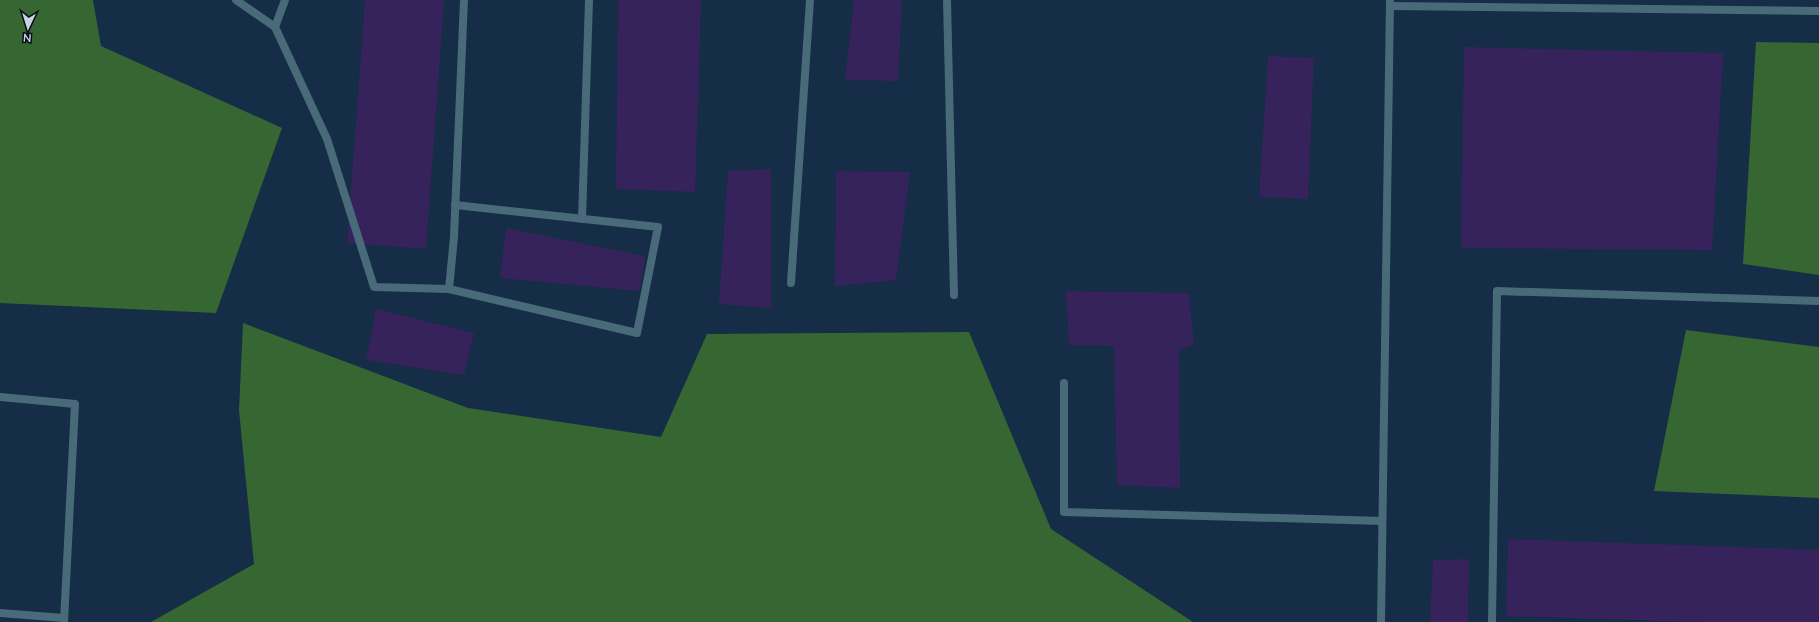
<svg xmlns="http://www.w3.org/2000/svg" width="1819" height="622" font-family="Lato,sans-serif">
<rect width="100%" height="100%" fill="#102338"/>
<rect fill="#152d46" x="0" y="0" width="1819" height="622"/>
<g fill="#366732">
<polygon points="0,0 93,0 101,46 282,128 216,313 0,303"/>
<polygon points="1756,42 1819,43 1819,275 1743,264"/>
<polygon points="243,323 468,408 661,437 707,334 969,332 1051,529 1193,622 151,622 254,564 239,410"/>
<polygon points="1686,330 1819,347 1819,498 1654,491"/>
</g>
<g fill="#36235c">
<polygon points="365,0 444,0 426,249 347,243"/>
<polygon points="618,0 701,0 695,192 616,189"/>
<polygon points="854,0 902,0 898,81 845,80"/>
<polygon points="1464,47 1723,53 1712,250 1461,248"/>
<polygon points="1268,56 1314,58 1308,199 1259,197"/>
<polygon points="771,169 771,308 719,304 728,171"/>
<polygon points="836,171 910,172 896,280 835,286"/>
<polygon points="506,228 645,256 640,291 500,278"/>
<polygon points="1066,291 1189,293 1194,345 1179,350 1180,488 1117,485 1114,346 1069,345"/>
<polygon points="376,309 474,333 464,375 366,360"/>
<polygon points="1508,539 1819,550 1819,622 1698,622 1506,616"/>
<polygon points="1469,559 1468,622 1430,622 1433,560"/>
</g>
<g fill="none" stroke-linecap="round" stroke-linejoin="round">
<g stroke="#496a78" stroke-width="8">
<polyline points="236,0 275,27 327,139 374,287 449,289 637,333 658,227 455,205"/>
<polyline points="947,0 954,295"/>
<polyline points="1390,6 1819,11"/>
<polyline points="275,27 285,0"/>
<polyline points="582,219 589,0"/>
<polyline points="791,283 810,0"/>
<polyline points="449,289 454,237 464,0"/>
<polyline points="1064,383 1064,512 1382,521"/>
<polyline points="0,397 75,404 64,622"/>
<polyline points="0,613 64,618"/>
<polyline points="1492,622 1497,291 1819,301"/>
</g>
<polyline stroke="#496a78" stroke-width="8" points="1381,622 1390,0"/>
</g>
<g transform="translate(28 28) rotate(184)" stroke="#050c15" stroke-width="3" paint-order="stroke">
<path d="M0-3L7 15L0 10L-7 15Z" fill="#c8d4e1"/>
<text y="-6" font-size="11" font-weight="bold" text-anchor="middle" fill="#c8d4e1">N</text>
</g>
</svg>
